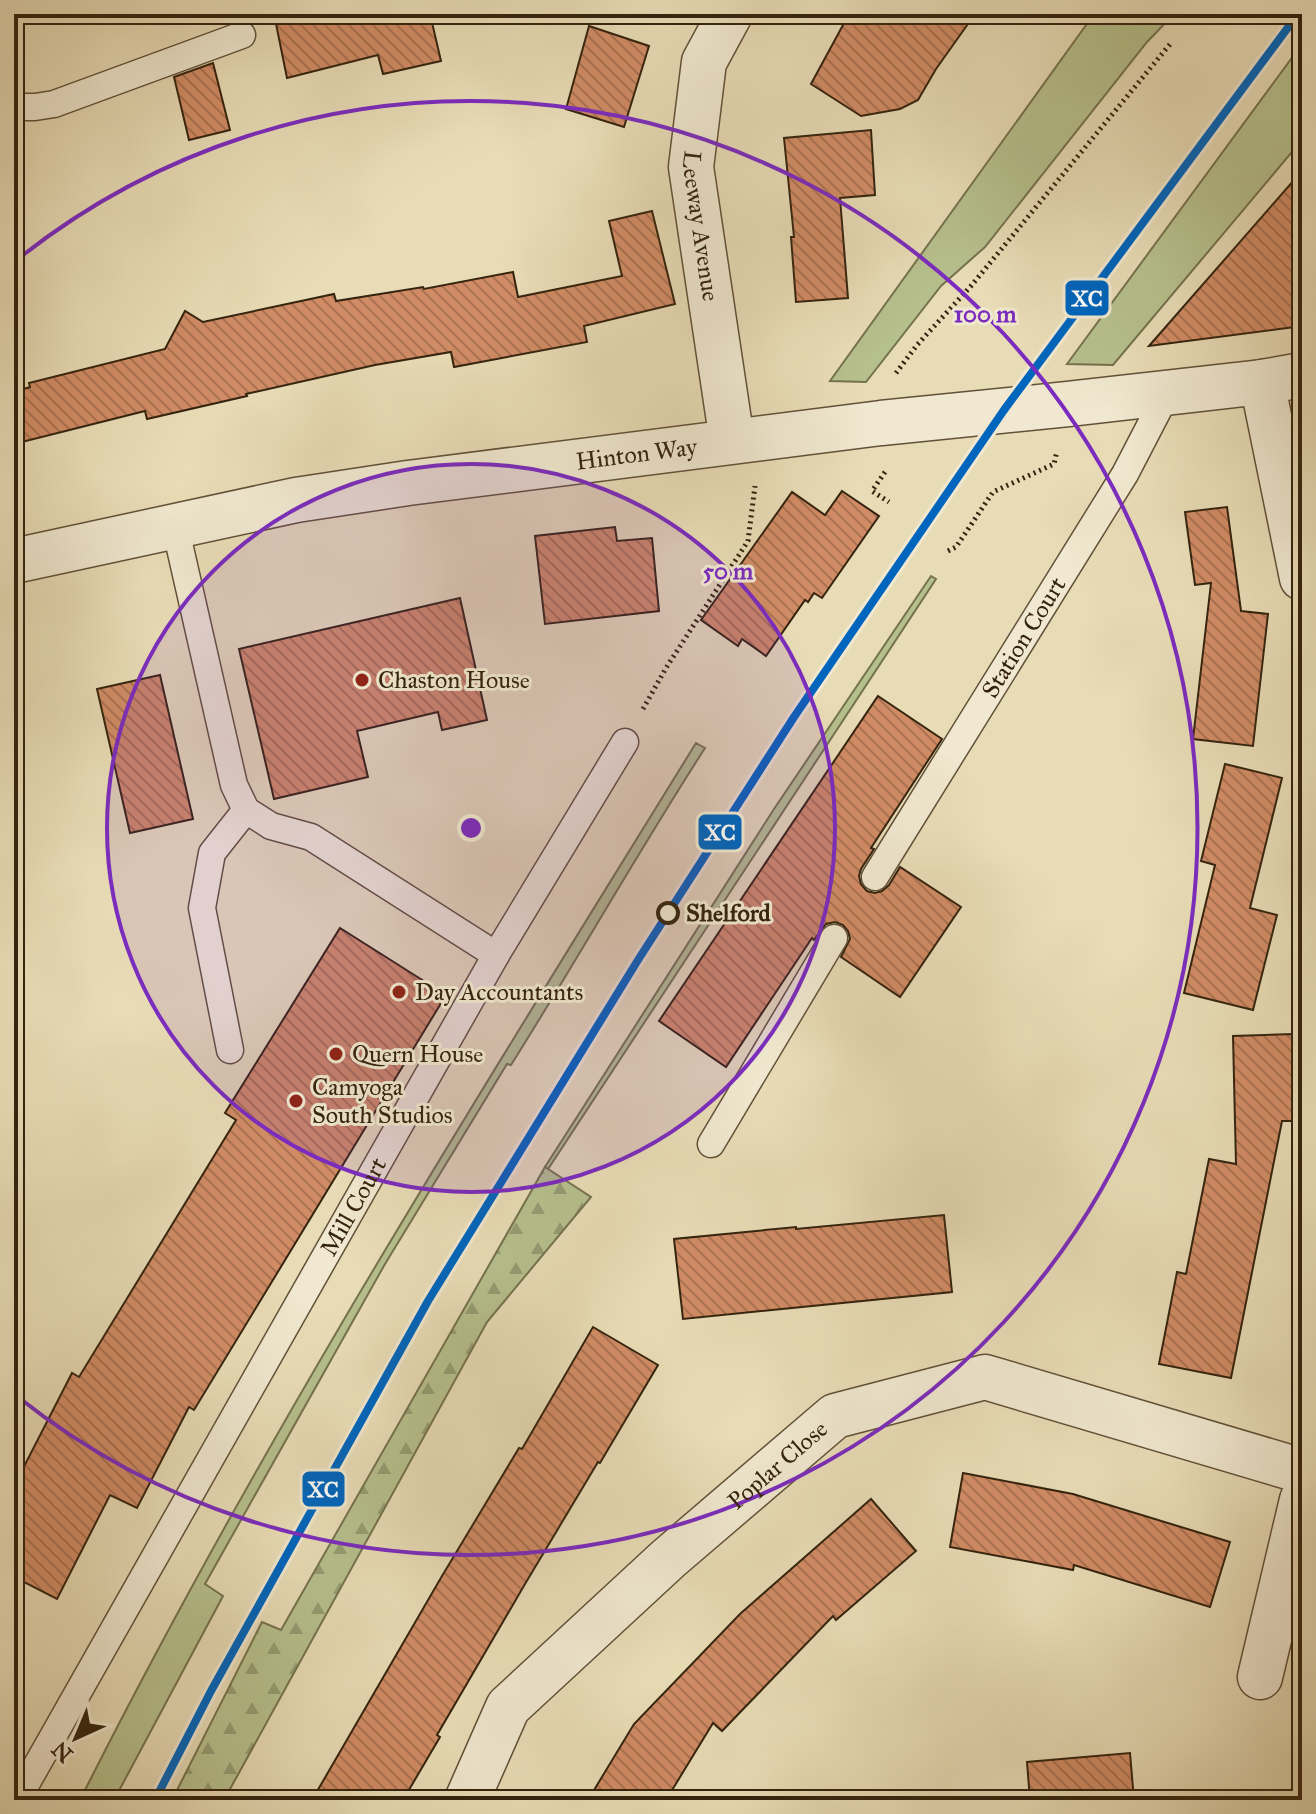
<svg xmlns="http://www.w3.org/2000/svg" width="1316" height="1814" font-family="'IM FELL Great Primer',serif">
<defs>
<pattern id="forest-firs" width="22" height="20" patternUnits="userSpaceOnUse" patternTransform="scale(2)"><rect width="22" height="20" fill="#b6c08d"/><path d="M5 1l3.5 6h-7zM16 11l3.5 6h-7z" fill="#959c72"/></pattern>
<pattern id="building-back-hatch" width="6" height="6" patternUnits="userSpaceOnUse" patternTransform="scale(2)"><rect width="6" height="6" fill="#d18c65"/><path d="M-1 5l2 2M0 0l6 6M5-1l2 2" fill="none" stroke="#aa7252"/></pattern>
</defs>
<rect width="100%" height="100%" fill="#e8dcb6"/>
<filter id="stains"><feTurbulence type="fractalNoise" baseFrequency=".0025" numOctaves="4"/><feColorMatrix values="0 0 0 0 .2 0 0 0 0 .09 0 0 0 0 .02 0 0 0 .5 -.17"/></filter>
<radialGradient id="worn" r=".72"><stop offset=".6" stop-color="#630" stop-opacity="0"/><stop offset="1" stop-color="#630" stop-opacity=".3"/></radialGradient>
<g fill="#b6c08d" stroke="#75724e" stroke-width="2">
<polygon points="1094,14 1174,14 1147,42 985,247 941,286 866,382 830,381"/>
<polygon points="1302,44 1302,140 1113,365 1067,364"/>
<polygon points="931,576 936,579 548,1169 545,1167 774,809"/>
<path d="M 696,743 L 705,748 C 638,852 577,960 511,1065 L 507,1064 L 385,1264 L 205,1584 L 223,1596 L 114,1800 L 80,1800 C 263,1435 482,1090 696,743 Z"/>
</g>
<polygon fill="url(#forest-firs)" stroke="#75724e" stroke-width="2" points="545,1167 591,1197 487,1322 224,1800 172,1800 262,1622 281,1630"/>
<g fill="url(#building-back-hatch)" stroke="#34230e" stroke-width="2">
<polygon points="274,14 430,14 441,61 383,74 378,55 287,78"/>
<polygon points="849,14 975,14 936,69 918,100 900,109 861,116 811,84"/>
<polygon points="589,26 649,46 624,127 566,109"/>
<polygon points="213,63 230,130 189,140 174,77"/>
<polygon points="871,130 875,195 840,198 848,298 796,302 791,237 794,237 784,138"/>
<polygon points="1302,171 1302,326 1149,346"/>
<polygon points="652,211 675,304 584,326 587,342 454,367 451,352 375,365 246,394 247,396 147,419 145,411 14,444 14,392 30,387 29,383 165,349 185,311 203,322 334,294 336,301 423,287 424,289 513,272 518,297 622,276 609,221"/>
<polygon points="842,491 879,516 822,598 814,593 808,602 805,600 766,656 742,639 738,646 701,620 792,492 825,515"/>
<polygon points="1227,507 1241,611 1268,614 1253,746 1193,739 1211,583 1195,585 1185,512"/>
<polygon points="615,527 617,541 652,538 659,611 545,624 535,536"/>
<polygon points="460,598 487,720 442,730 438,712 357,731 368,777 274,799 239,649"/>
<polygon points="160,675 193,819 130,833 97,689"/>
<polygon points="878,696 942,739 871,848 874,849 861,869 859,876 861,884 867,891 875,893 882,891 889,885 900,867 961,907 900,997 841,957 850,939 848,931 843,925 835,922 826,924 814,940 812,938 726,1067 659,1021"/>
<polygon points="1225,764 1282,778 1250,908 1277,915 1253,1010 1184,993 1215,865 1201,861"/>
<polygon points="340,928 446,995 194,1410 189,1407 137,1508 110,1495 57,1599 14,1577 14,1486 72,1373 79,1377 236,1120 225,1113"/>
<polygon points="1293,1034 1295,1121 1282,1121 1231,1378 1159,1364 1177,1272 1186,1274 1209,1159 1236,1164 1233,1036"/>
<polygon points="944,1215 952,1292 683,1319 674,1239 796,1227 796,1229"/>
<polygon points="593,1327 658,1365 600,1463 598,1462 525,1584 437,1735 440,1737 403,1800 312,1800 442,1576 519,1448 522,1449"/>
<polygon points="963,1473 1073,1494 1230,1542 1210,1607 1074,1565 1073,1570 950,1547"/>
<polygon points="871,1499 916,1551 836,1620 833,1616 722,1731 713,1723 666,1800 588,1800 634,1724 740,1614"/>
<polygon points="1130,1753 1134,1800 1030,1800 1027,1762"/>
</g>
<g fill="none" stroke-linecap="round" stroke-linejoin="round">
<g stroke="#615138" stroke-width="29">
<g id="service">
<polyline points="14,107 35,107 54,104 242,35"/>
<path id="s1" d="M 875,877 L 1125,474 L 1167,393"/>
<polyline points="496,955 625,742"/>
<polyline points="230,1050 202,908 212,853 246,810"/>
<polyline points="711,1144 834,938"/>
<path id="s2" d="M 17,1800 L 496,955 L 311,837 L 271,826 L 246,810 L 234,785 L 175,526"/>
</g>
</g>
<g stroke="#615138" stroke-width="47">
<g id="minor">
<path id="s3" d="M 730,14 L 704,62 L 691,167 L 732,441"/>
<polyline points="1262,382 1302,578"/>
<polyline points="1260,1677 1302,1500"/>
<path id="s4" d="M 467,1800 L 508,1707 L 668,1559 L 835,1416 L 985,1377 L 1302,1471"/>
</g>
</g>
<g stroke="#615138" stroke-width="47">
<g id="tertiary">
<path id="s5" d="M 14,561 L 296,500 L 408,483 L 881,423 L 1068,404 L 1262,382 L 1302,375"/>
</g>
</g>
<g stroke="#34230e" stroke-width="5" stroke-dasharray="2 4" stroke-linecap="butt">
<polyline points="896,373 917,345 971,286 1171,43"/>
<polyline points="885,472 872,491 889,502"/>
<polyline points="948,551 956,547 993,492 1054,464 1057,451"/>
<polyline points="643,709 666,668 748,541 755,486"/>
</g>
<use href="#service" stroke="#f0e8d0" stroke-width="26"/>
<use href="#minor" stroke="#f0e8d0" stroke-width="44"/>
<use href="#tertiary" stroke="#f0e8d0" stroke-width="44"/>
<g stroke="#f0e8d0" stroke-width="14">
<polyline id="rail-1" points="155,1800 211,1691 428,1301 638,960 794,717 1004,410 1298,14"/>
</g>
<use href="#rail-1" stroke="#0065bd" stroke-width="8"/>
</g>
<circle cx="471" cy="828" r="364" fill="#7b2cbf" fill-opacity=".12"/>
<g fill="none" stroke="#7b2cbf" stroke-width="4">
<circle cx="471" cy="828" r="364"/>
<path d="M18 259A727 727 0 1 1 18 1397"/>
</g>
<g fill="#8f2418" stroke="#f0e8d0" stroke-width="3">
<circle cx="362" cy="680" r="8"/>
<circle cx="399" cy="992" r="8"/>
<circle cx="336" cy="1054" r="8"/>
<circle cx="296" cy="1101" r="8"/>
</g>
<circle fill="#f0e8d0" stroke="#34230e" stroke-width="4" cx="668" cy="913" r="10"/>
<g text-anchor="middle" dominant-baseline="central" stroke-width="6" stroke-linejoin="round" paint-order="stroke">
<g font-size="24" fill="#34230e" stroke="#f0e8d0">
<text stroke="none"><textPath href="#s3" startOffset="220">Leeway Avenue</textPath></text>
<text stroke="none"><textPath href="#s5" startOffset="632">Hinton Way</textPath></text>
<text stroke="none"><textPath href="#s1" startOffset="282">Station Court</textPath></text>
<text stroke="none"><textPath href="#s2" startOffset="682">Mill Court</textPath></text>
<text stroke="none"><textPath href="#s4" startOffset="464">Poplar Close</textPath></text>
</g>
<g font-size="24" fill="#34230e" stroke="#f0e8d0" text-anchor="start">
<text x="378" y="680">Chaston House</text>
<text x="415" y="992">Day Accountants</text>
<text x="352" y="1054">Quern House</text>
<text x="312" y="1087">Camyoga<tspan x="312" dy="28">South Studios</tspan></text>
</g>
<g font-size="24" font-weight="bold" fill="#34230e" stroke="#f0e8d0" text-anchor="start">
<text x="686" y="913">Shelford</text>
</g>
</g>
<circle cx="471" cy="828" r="12" fill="#7b2cbf" stroke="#f0e8d0" stroke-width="4"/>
<g font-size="24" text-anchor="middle" font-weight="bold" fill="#7b2cbf" stroke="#f0e8d0" stroke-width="6" stroke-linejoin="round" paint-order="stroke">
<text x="985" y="322">100 m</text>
<text x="728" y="579">50 m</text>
</g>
<g stroke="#f0e8d0" stroke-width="3">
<rect x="1064" y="279" width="46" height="38" rx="8" fill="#0065bd"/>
<rect x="697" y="813" width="46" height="38" rx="8" fill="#0065bd"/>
<rect x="301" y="1470" width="45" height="38" rx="8" fill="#0065bd"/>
</g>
<g font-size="22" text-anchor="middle" font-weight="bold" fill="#fff">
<text x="1087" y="306">XC</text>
<text x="720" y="840">XC</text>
<text x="323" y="1497">XC</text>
</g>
<rect width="1316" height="1814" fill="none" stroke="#e8dcb6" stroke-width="48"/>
<rect x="16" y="16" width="1284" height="1782" fill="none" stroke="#34230e" stroke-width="4"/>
<rect x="24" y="24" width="1268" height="1766" fill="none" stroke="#34230e" stroke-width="2"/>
<g transform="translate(76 1738) rotate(224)" stroke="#f0e8d0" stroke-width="6" paint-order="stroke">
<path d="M0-6L14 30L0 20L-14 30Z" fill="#34230e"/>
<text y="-12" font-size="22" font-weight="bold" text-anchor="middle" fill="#34230e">N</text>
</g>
<rect width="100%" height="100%" filter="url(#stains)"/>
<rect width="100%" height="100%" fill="url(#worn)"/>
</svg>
